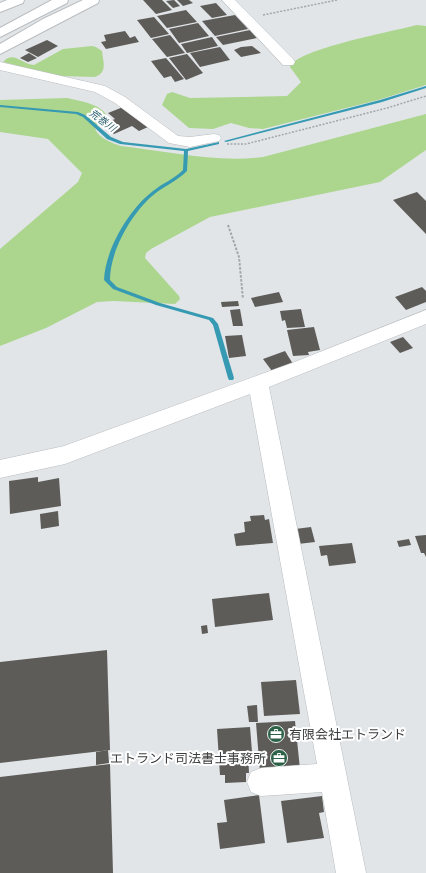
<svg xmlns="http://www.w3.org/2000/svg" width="426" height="873" font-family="Barlow,'Noto Sans JP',sans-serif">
<rect width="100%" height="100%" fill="#e1e5e8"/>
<g fill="#acd68e">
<path d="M 417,25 L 426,26 L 426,85 L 378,100 L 263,129 L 249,128 L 231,123 L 213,129 L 189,128 L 162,105 L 167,94 L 172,92 L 190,98 L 287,96 L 301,82 L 290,67 C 296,49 395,31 417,25 Z"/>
<path d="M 92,46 L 96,47 L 102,51 C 103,62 108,72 95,77 L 59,76 L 3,62 C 14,50 22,65 34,65 L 63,49 Z"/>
<path d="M 67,98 C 80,101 103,104 108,118 L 95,127 C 96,137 112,143 121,146 C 166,151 217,163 263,157 L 426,114 L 426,150 L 380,182 L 210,217 L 151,249 L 146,253 L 145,258 L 179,296 L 180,299 L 175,304 L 114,301 L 97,302 L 46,328 L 0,346 L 0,249 L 78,182 L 82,173 L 48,139 L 0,132 L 0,100 Z"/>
</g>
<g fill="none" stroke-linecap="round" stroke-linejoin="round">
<g fill="#379ab3" fill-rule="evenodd">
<polygon points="426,86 426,88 382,102 226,142 224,141 380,100"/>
<path d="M 0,105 L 78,112 L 85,115 L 111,137 L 123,142 L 186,149 L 219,142 L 219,144 L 188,151 L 187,171 C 178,180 167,185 157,192 C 133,210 110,250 110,280 L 117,287 L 160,303 L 213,318 L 218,324 L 234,378 L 233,380 L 229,380 L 228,378 L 213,325 L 209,320 L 156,305 L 113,289 L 104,280 C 105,250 129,209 153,191 C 163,183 174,179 183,170 L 184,151 L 120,144 L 107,139 L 83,117 L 76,114 L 0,107 Z"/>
</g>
</g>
<g fill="#5e5c59">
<polygon points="143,0 162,0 172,10 156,14"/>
<polygon points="174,0 180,6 173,8 166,1"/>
<polygon points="177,0 189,0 193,3 183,6"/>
<polygon points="216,3 227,15 212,18 200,6"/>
<polygon points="186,10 197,22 167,28 157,16"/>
<polygon points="235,15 248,29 215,36 202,21"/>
<polygon points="154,17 169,34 151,38 137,20"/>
<polygon points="198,23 209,36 179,43 169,29"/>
<polygon points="250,30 257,38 223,45 216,37"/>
<polygon points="125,31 130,38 135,36 139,42 106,49 101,42 106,41 104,35"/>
<polygon points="170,35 185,53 167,57 152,39"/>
<polygon points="212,37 218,46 187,53 181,44"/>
<polygon points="47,40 58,46 38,57 25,50"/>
<polygon points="252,46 261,53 241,57 234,50 241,47"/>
<polygon points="220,47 230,60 200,67 190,53"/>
<polygon points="29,53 37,58 28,62 20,58"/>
<polygon points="187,54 203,73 186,80 169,58"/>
<polygon points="166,58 184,79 175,82 171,76 164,78 151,61"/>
<polygon points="123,107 148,127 139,131 132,126 114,134 102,124 115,119 108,113"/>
<polygon points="417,192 426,201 426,234 393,200"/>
<polygon points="422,287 426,291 426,302 406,310 395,297"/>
<polygon points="279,292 283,302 255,307 251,298"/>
<polygon points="238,301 239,306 222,307 221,302"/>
<polygon points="240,309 243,326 233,326 230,310"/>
<polygon points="301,309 305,327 287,328 285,320 282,321 280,311"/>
<polygon points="314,327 320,350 308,352 309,355 293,356 287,330"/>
<polygon points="242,335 246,356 229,358 225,336"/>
<polygon points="403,337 413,348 400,353 390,342"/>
<polygon points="285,351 293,364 272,371 263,359"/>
<polygon points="38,477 38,482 59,478 61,506 10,514 9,481"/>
<polygon points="58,511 59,526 41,529 40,514"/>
<polygon points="264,515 265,520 269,519 273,543 236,546 234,534 245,532 244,522 251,521 250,516"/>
<polygon points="311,527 315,542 298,544 295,529"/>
<polygon points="426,535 426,557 424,553 421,553 415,536"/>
<polygon points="409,539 411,545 399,547 397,541"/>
<polygon points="352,543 356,563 329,566 327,555 321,556 319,546"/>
<polygon points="269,593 273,620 215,627 212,599"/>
<polygon points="207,625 208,633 202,634 201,626"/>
<polygon points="107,650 110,750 0,763 0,662"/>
<polygon points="296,680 300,714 264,716 261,682"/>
<polygon points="257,705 258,722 249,722 247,706"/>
<polygon points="295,721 300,769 260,772 256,723"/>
<polygon points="250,727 252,752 248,752 249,773 246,773 246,782 225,783 225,775 220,775 217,729"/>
<polygon points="108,750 109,763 96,765 96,752"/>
<polygon points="110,764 113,873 0,873 0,777"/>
<polygon points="259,795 265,843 220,849 217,823 227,822 224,800"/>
<polygon points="322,796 324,812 319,813 324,838 287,843 281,801"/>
</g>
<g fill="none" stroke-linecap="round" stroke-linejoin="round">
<g stroke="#b9bdc0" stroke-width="1">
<g id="minor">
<polygon points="222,0 235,0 293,59 295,62 293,65 283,65"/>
<polygon points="0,62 105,86 125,97 178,136 190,137 214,134 219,135 221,138 219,141 190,147 169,143 115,103 95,92 0,70"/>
<polygon points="426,310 426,324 269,387 366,873 336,873 322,792 261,796 251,792 247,782 251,772 261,768 317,764 250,394 65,464 0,478 0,460 64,446 292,363"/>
</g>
</g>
<g stroke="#b9bdc0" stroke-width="2">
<polygon id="tertiary" points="83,0 99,0 98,3 0,54 0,44 43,19"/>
</g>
<g stroke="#b9bdc0" stroke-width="2">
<g id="motorway">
<polygon points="7,0 24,0 23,3 0,12 0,3"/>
<polygon points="52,0 68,0 67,3 0,37 0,28"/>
</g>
</g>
<g stroke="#a4a7a9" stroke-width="1.5" stroke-dasharray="2 1.5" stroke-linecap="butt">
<polyline points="263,15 337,0"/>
<polyline points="227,144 246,144 387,108 426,96"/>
</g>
<polyline stroke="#a4a7a9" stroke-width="2" stroke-dasharray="2.5 1.5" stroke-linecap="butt" points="228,225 239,257 243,299"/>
<use href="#minor" fill="#fff" fill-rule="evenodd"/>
<use href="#tertiary" fill="#fff" fill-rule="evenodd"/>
<use href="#motorway" fill="#fff" fill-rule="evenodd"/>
</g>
<defs>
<g id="office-disc" transform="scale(0.9)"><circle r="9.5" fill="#2c6248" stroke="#fff"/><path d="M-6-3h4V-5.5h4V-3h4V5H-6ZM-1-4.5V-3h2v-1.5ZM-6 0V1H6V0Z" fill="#fff"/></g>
</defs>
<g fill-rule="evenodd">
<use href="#office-disc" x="276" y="734"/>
<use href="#office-disc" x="279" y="758"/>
</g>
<g text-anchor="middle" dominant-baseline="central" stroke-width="4" stroke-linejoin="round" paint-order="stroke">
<g font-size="10" font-style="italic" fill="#285d6b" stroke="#fff">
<text transform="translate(103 120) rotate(37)">荒巻川</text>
</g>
<g font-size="13" fill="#3c3d3e" stroke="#fff" text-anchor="start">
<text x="289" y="734">有限会社エトランド</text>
<text x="266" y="758" text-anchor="end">エトランド司法書士事務所</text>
</g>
</g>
</svg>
